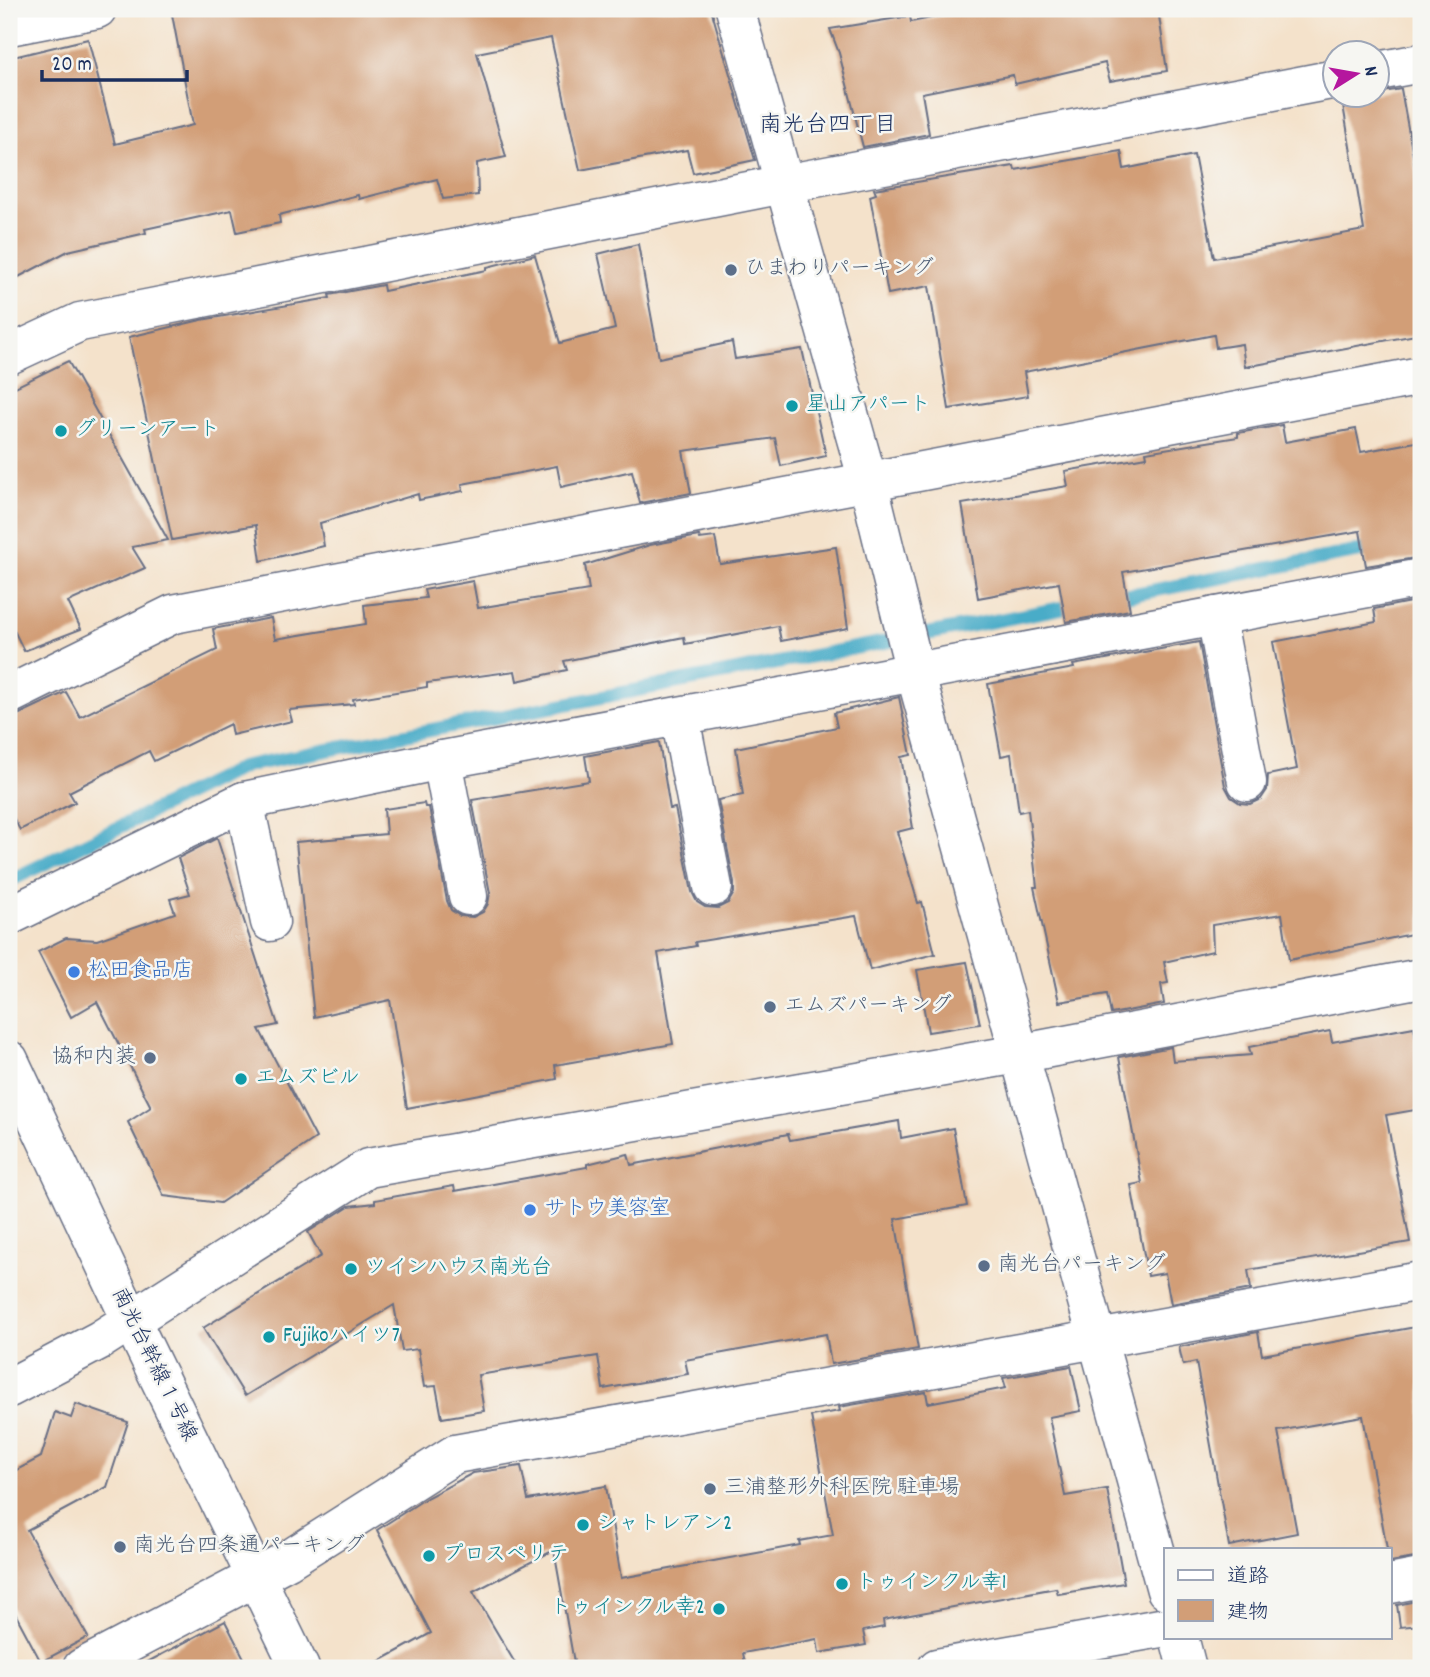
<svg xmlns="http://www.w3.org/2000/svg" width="1430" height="1677" font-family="Dekko,'Klee One',sans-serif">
<rect width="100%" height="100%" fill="#f6f6f2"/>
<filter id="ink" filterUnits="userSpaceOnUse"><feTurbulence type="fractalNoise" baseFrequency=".0143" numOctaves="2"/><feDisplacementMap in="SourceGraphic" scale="14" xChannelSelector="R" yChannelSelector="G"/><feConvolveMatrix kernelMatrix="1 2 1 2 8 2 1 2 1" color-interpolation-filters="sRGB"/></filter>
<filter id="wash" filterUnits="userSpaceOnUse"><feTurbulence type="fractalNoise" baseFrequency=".00686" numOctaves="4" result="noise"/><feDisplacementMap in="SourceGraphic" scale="28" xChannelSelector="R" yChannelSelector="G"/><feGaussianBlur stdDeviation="1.57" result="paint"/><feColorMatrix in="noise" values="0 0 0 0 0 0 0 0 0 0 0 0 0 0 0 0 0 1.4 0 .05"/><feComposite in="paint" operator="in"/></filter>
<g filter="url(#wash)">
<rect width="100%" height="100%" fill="#f4e2cb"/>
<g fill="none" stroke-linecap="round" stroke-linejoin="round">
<g stroke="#49acc8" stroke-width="14">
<polyline points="1109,599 1381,547"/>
<polyline points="9,881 245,766 1082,604"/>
</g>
</g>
<g id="blocks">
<g fill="#d29e77">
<polygon points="171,9 711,9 755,160 693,173 687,150 580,170 551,38 477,53 506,157 477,163 478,195 443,199 437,179 359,199 358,195 279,215 280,223 237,232 232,210 145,229 146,233 68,251 9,282 9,58 88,39 115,144 193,125"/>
<polygon points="976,9 1158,9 1167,71 1110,81 1105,63 1015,84 1013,75 922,93 929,134 863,147 839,53 830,29 910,16 911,22"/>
<polygon points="1401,89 1421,200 1421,334 1245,367 1242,344 1216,348 1214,335 1024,372 1028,396 949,409 929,286 888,294 870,196 876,194 874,189 1014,166 1015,170 1121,151 1124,169 1194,155 1214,258 1364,230 1342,99"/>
<polygon points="638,244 659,358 732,342 735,359 802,349 826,456 781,466 775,438 683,451 691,493 640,503 632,471 561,487 557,466 462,484 463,491 419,500 418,494 320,523 324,546 261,561 256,525 172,540 129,337 201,320 330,298 329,295 383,285 384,291 487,270 487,267 535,255 560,343 615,329 598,254"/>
<polygon points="68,361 168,540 132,547 145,568 68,602 81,629 24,651 9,620 9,390"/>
<polygon points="1282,425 1285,442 1356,429 1361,452 1421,441 1421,557 1366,566 1360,531 1123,572 1130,610 1066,622 1059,583 978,598 962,504 1068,486 1065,471 1147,457 1146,452 1238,437 1238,433"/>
<polygon points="699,536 700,539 715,537 720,564 836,547 848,628 781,641 778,626 685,644 684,637 564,661 567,670 517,681 515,671 427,683 427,687 353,699 354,704 289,710 292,721 232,735 230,724 154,761 149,751 69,792 75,802 20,830 9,810 9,719 66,692 80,717 217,650 213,629 271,618 275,639 366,624 364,605 426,598 424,590 473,581 478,608 589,590 585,565 650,545"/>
<polygon points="1421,600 1421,932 1289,960 1282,914 1212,925 1213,951 1164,962 1168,983 1161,984 1164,1004 1111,1014 1107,994 1059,1002 1034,887 1037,887 1028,810 1019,812 1011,754 1001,756 988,684 1074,668 1073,665 1199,642 1225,786 1231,797 1240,803 1250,804 1261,799 1267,790 1268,775 1297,769 1273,642 1376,622 1374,609"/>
<polygon points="899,697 911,755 901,757 913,828 897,832 918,903 922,902 935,954 870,970 856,916 695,942 696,946 658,953 673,1044 555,1065 557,1079 407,1108 390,1000 314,1017 296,842 386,834 384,809 424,803 425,807 429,807 447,901 451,910 460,916 473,917 483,912 488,904 490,893 472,800 589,781 585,756 659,742 670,809 675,808 692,892 697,902 705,907 718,908 728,903 734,893 734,883 718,800 743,795 736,748 837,727 834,713"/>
<polygon points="217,838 278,1025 259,1029 316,1138 220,1203 164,1196 128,1122 151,1107 97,1002 71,1017 38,952 66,938 97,940 175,913 170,899 190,894 178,858"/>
<polygon points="967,962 980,1024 928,1032 917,970"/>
<polygon points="1414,1027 1421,1066 1421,1109 1386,1115 1410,1242 1248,1270 1251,1289 1171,1304 1165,1273 1148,1276 1131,1185 1142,1183 1119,1057 1171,1047 1173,1061 1251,1055 1249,1047 1330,1031 1332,1042"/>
<polygon points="899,1121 901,1138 953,1128 967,1206 895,1219 918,1349 831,1364 826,1334 685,1360 688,1374 603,1389 598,1356 478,1375 484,1411 442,1418 436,1386 424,1387 418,1349 402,1351 394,1305 245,1396 203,1328 321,1256 308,1232 349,1206 375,1203 375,1200 454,1186 455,1191 587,1167 587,1164 628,1154 631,1165 788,1134 790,1140"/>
<polygon points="1421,1326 1421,1557 1390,1562 1390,1549 1387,1549 1363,1416 1278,1431 1297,1533 1229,1546 1196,1362 1183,1365 1179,1347 1258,1332 1262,1355"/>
<polygon points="1071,1366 1081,1411 1049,1417 1065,1496 1107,1489 1124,1583 1058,1594 1056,1588 883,1620 884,1627 863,1631 866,1645 819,1653 817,1639 743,1653 746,1668 575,1668 554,1550 473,1592 518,1668 367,1668 431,1633 377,1530 428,1497 473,1473 521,1466 528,1500 606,1486 621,1578 800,1545 799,1541 833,1535 811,1416 840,1411 839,1407 926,1392 928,1403 1006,1388 1003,1378"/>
<polygon points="76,1404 128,1422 107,1487 27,1530 88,1637 41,1662 9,1602 9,1474 41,1457 55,1412 71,1418"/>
<polygon points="1421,1600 1421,1625 1400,1627 1397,1605"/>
<polygon points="225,1621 249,1668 136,1668"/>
</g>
</g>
</g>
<g filter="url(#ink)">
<use href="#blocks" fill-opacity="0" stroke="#676e84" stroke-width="2"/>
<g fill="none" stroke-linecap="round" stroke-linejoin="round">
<g stroke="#676e84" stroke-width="41">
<g id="minor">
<polyline points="735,9 868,481 915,672 1166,1590"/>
<polyline points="9,26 97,9"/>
<polyline points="1378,71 1421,63"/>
<polyline points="9,355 80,322 784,184 1336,79"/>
<polyline points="1216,616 1247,782"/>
<polyline points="9,695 173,614 1421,376"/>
<polyline points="680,717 713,887"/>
<polyline points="442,760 468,896"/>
<polyline points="244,801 270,922"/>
<polyline points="9,916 244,801 442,760 1421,578"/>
<polyline points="9,1060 131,1320 300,1668"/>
<polyline points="9,1388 100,1340 368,1168 1018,1054 1421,978"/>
<polyline points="1390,1584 1421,1578"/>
<polyline points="1179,1637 1187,1668"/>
<polyline points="82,1668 288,1560 455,1454 1421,1281"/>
<polyline points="937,1668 1166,1627"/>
</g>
</g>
<use href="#minor" stroke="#fff" stroke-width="38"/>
</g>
</g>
<g fill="#5c6f8a" stroke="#f6f6f2" stroke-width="2.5">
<circle cx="731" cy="270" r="7"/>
<circle cx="770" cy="1007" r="7"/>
<circle cx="150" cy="1058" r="7"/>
<circle cx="984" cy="1266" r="7"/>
<circle cx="710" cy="1489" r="7"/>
<circle cx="120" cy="1547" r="7"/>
</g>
<g fill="#0f9aa8" stroke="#f6f6f2" stroke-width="2.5">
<circle cx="792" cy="406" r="7"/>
<circle cx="61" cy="431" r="7"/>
<circle cx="241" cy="1079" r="7"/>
<circle cx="351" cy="1269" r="7"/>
<circle cx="269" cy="1337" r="7"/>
<circle cx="583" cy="1525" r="7"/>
<circle cx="429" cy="1556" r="7"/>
<circle cx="842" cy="1584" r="7"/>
<circle cx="719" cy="1609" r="7"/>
</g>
<g fill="#3f7fe0" stroke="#f6f6f2" stroke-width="2.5">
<circle cx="74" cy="972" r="7"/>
<circle cx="530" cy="1210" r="7"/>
</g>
<g text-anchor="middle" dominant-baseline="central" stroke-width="5" stroke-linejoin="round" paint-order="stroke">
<g font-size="21" fill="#4e5e75" stroke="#f6f6f2" text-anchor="start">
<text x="745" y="270">ひまわりパーキング</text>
<text x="784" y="1007">エムズパーキング</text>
<text x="136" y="1058" text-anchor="end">協和内装</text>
<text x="998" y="1266">南光台パーキング</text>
<text x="724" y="1489">三浦整形外科医院 駐車場</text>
<text x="134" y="1547">南光台四条通パーキング</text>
</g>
<g font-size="21" fill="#0d838f" stroke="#f6f6f2" text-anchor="start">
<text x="806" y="406">星山アパート</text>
<text x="75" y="431">グリーンアート</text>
<text x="255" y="1079">エムズビル</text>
<text x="365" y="1269">ツインハウス南光台</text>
<text x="283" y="1337">Fujikoハイツ7</text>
<text x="597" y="1525">シャトレアン2</text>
<text x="443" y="1556">プロスペリテ</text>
<text x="856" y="1584">トゥインクル幸1</text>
<text x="705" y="1609" text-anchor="end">トゥインクル幸2</text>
</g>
<g font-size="21" fill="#366cbe" stroke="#f6f6f2" text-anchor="start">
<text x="88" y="972">松田食品店</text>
<text x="544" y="1210">サトウ美容室</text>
</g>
<g font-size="21" fill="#1b2f5e" stroke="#f6f6f2">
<text transform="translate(153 1365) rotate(64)">南光台幹線１号線</text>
</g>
<g font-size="23" fill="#1b2f5e" stroke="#f6f6f2">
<text x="828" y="126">南光台四丁目</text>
</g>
</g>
<rect width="1430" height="1677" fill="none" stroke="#f6f6f2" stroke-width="35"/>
<rect x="1164" y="1548" width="228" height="91" fill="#f6f6f2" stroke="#9ea6b7" stroke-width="2"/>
<rect x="1178" y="1570" width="35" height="10" fill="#ffffff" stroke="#9ea6b7" stroke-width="2"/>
<text x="1227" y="1582" font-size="21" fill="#1b2f5e">道路</text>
<rect x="1178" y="1600" width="35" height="21" fill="#d29e77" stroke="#9ea6b7" stroke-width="2"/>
<text x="1227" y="1618" font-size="21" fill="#1b2f5e">建物</text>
<g transform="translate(1356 74) rotate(79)"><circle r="33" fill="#f6f6f2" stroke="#9ea6b7" stroke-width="2"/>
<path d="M0-5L12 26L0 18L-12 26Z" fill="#b5179e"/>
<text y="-10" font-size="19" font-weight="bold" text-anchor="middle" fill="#1b2f5e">N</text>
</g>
<path d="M42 70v10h145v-10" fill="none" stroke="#1b2f5e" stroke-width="3.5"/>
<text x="52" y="70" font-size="21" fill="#1b2f5e" stroke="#f6f6f2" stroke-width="5" paint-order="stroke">20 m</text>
</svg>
